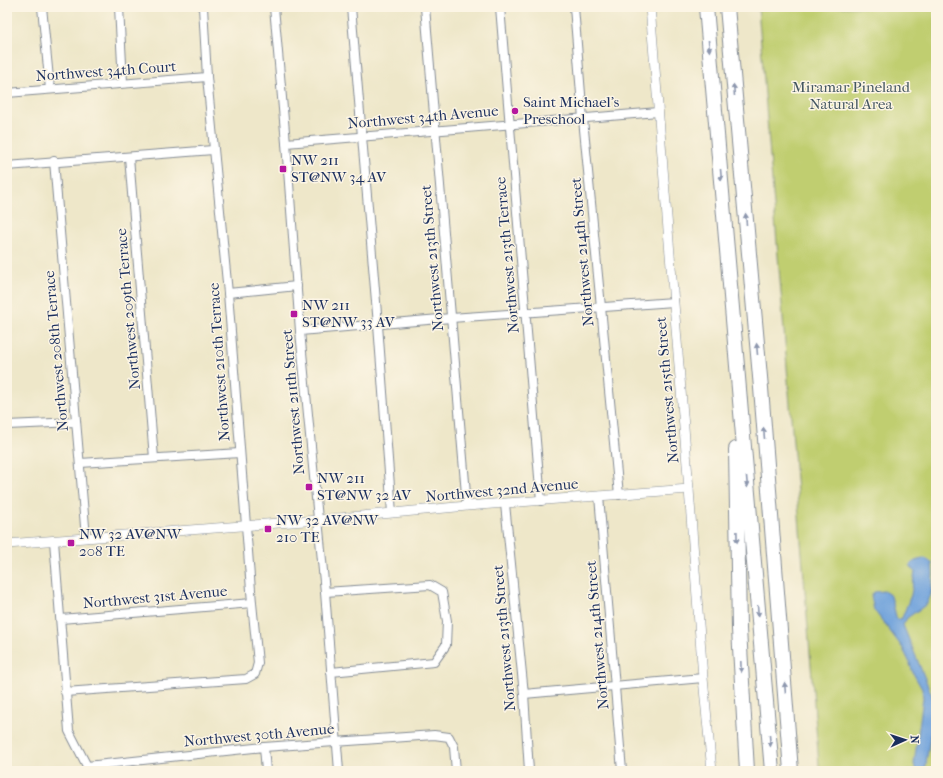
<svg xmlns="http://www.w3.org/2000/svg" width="943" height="778" font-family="'IM FELL French Canon',serif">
<rect width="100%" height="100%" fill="#fcf5e5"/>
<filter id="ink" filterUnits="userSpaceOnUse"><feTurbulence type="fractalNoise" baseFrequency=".025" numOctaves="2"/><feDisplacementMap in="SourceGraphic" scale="8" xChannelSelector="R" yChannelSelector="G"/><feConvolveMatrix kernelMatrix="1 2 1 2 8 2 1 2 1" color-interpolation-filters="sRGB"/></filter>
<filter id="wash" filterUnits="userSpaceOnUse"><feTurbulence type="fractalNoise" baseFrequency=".012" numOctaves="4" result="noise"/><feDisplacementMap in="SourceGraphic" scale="16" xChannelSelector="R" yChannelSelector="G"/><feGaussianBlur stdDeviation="0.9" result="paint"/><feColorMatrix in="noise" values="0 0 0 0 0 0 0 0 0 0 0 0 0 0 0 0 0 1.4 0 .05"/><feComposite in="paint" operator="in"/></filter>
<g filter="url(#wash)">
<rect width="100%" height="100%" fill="#eee7c9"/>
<polygon fill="#c0ce70" stroke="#6e7e67" points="758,7 936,7 936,771 820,771 819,765"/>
<polygon fill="#6fa2db" stroke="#45689c" points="925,558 932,563 933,574 931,594 927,604 907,618 903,625 935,703 925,771 916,771 914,764 923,698 922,689 913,673 909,661 902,647 874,610 871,596 874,592 884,591 891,596 897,620 902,618 911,595 915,572 910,565 915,561"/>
</g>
<g filter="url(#ink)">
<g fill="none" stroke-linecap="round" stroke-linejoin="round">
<g stroke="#848b94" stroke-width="10">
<g id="minor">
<polyline points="42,7 50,89"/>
<polyline points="119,7 123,83"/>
<polyline points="274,7 286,143 300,331 325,592 339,771"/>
<polyline points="351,7 378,325 392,513"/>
<polyline points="425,7 467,506"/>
<polyline points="500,7 541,501"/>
<polyline points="574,7 583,119 619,495"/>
<polyline points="7,93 207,77"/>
<polyline points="286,143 658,112"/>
<polyline points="129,157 154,458"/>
<polyline points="54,161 86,538"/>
<polyline points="7,166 213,150"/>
<polyline points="228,293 297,286"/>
<polyline points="300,331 451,318 674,302"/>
<polyline points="7,425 76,422"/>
<polyline points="80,463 240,453"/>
<polyline points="599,496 622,771"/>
<polyline points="505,504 524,694 529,771"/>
<polyline points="54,541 69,731 87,766 88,770"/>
<polyline points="325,592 430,585 442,592 447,621 446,645 434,662 331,672"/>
<polyline points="61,619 252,603"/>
<polyline points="65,692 246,679 255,674 258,663 252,603 228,293 207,77 203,7"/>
<polyline points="524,694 703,678"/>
<polyline points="264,747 266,771"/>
<polyline points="87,766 264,747 434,735 449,737 454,747 456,771"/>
</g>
</g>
<g stroke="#848b94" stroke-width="10">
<g id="tertiary">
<polyline points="650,7 689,489 703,678 712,771"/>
<polyline points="7,544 318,520 467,506 689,489"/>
</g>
</g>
<g stroke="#848b94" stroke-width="16">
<g id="motorway">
<polyline points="706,7 772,771"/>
<polyline points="727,7 761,388 791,771"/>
<polyline points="736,449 739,629 747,771"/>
</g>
</g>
<use href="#minor" stroke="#fff" stroke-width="8"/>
<use href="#tertiary" stroke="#fff" stroke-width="9"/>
<use href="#motorway" stroke="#fff" stroke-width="14"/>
</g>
<defs><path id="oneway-solid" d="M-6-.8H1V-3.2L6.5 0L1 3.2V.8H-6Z"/></defs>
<g fill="#8d97ae">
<use href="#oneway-solid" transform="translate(709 46) rotate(85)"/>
<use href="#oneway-solid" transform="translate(734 90) rotate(-95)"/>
<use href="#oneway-solid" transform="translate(721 175) rotate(85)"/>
<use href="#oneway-solid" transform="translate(746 219) rotate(-95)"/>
<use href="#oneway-solid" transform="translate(757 349) rotate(-95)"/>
<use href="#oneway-solid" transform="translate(764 433) rotate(-95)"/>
<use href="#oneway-solid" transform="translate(747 482) rotate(85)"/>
<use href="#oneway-solid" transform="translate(737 537) rotate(89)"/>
<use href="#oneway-solid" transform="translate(758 611) rotate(85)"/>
<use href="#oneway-solid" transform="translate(741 667) rotate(88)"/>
<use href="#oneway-solid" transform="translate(785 688) rotate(-95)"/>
<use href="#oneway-solid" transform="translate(770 741) rotate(85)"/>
</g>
</g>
<g fill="#b5179e" stroke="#fcf5e5" stroke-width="1.5">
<circle cx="515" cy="111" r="4"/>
<rect x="279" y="165" width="8" height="8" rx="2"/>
<rect x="290" y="310" width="8" height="8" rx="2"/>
<rect x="305" y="483" width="8" height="8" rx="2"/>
<rect x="264" y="525" width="8" height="8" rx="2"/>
<rect x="67" y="539" width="8" height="8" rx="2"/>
</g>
<g text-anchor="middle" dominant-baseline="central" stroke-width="3" stroke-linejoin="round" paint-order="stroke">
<g font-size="15" fill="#1b2f5e" stroke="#fcf5e5">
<text transform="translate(106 71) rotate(-4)">Northwest 34th Court</text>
<text transform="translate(423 117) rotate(-5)">Northwest 34th Avenue</text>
<text transform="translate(582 252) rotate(-95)">Northwest 214th Street</text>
<text transform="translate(507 255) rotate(-95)">Northwest 213th Terrace</text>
<text transform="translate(432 258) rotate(-95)">Northwest 213th Street</text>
<text transform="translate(128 309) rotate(-95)">Northwest 209th Terrace</text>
<text transform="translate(56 351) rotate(-95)">Northwest 208th Terrace</text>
<text transform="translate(219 362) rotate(-94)">Northwest 210th Terrace</text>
<text transform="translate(667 390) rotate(-95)">Northwest 215th Street</text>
<text transform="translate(293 402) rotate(-95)">Northwest 211th Street</text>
<text transform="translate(502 490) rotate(-5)">Northwest 32nd Avenue</text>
<text transform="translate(155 597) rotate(-5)">Northwest 31st Avenue</text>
<text transform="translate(597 635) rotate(-95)">Northwest 214th Street</text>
<text transform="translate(504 638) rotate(-95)">Northwest 213th Street</text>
<text transform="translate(259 735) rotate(-5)">Northwest 30th Avenue</text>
</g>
<g font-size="15" fill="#445762" stroke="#fcf5e5">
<text x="851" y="87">Miramar Pineland<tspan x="851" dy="17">Natural Area</tspan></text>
</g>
<g font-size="15" fill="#1b2f5e" stroke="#fcf5e5" text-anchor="start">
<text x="523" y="102">Saint Michael's<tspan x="523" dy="17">Preschool</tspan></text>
<text x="291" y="160">NW 211<tspan x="291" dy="17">ST@NW 34 AV</tspan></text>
<text x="302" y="305">NW 211<tspan x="302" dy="17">ST@NW 33 AV</tspan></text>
<text x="317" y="478">NW 211<tspan x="317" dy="17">ST@NW 32 AV</tspan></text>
<text x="276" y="520">NW 32 AV@NW<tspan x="276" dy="17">210 TE</tspan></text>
<text x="79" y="534">NW 32 AV@NW<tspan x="79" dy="17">208 TE</tspan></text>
</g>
</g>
<rect width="943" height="778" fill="none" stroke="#fcf5e5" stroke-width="24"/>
<g transform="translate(905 740) rotate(87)" stroke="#fcf5e5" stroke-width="3" paint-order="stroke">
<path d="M0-3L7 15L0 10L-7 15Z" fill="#1b2f5e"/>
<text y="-6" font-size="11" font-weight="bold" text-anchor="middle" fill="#1b2f5e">N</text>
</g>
</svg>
